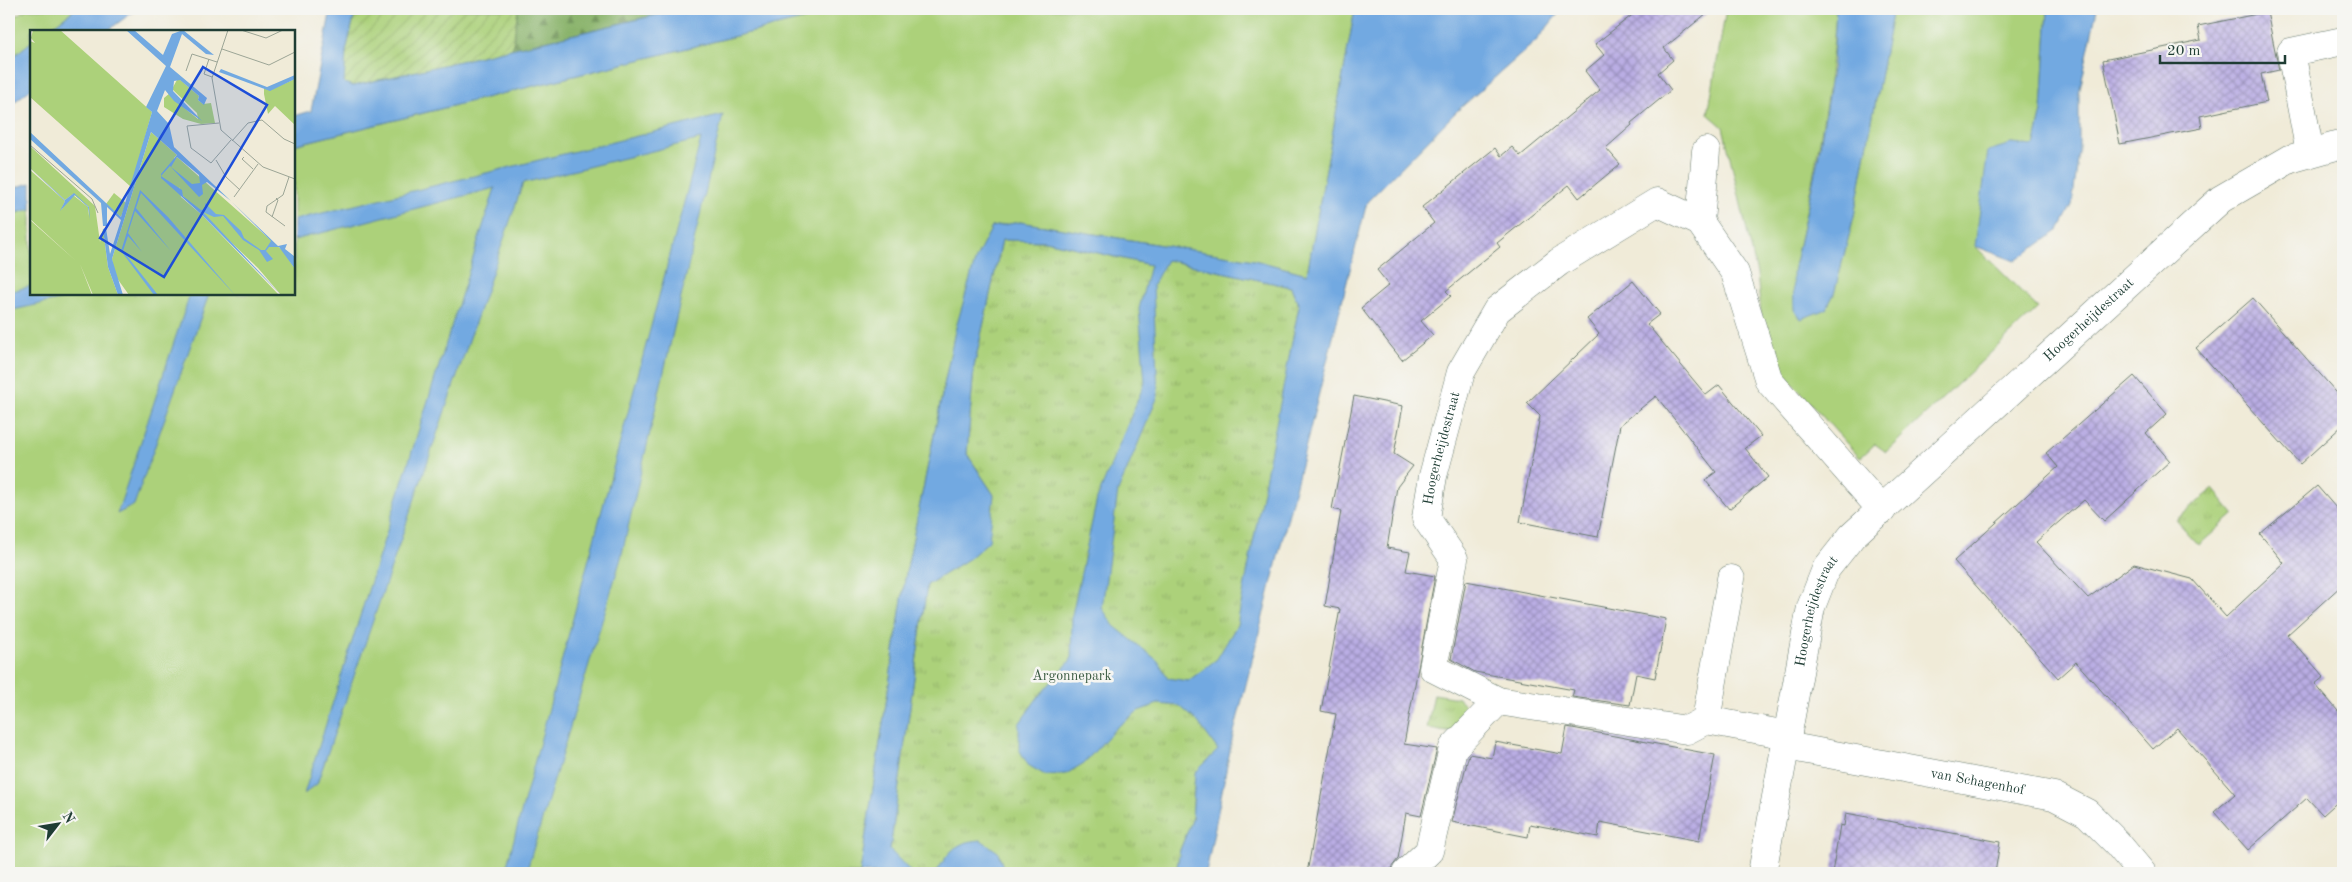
<svg xmlns="http://www.w3.org/2000/svg" width="2352" height="882" font-family="'Old Standard TT',serif">
<defs>
<pattern id="forest-firs" width="22" height="20" patternUnits="userSpaceOnUse" patternTransform="scale(1.25)"><rect width="22" height="20" fill="#89b36a"/><path d="M5 1l3.5 6h-7zM16 11l3.5 6h-7z" fill="#6f9358"/></pattern>
<pattern id="park-tufts" width="24" height="20" patternUnits="userSpaceOnUse" patternTransform="scale(1.25)"><rect width="24" height="20" fill="#acd17a"/><path d="M3 7l-1-3M5 7V3M7 7l1-3M15 17l-1-3M17 17v-4M19 17l1-3" fill="none" stroke="#94b46a"/></pattern>
<pattern id="garden-furrows" width="10" height="10" patternUnits="userSpaceOnUse" patternTransform="scale(1.25)"><rect width="10" height="10" fill="#acd17a"/><path d="M-1 1l2-2M0 10L10 0M9 11l2-2" fill="none" stroke="#94b46a"/></pattern>
<pattern id="building-cross-hatch" width="8" height="8" patternUnits="userSpaceOnUse" patternTransform="scale(1.25)"><rect width="8" height="8" fill="#baade4"/><path d="M0 0l8 8M0 8l8-8" fill="none" stroke="#978eba"/></pattern>
</defs>
<rect width="100%" height="100%" fill="#f6f6f2"/>
<filter id="ink" filterUnits="userSpaceOnUse"><feTurbulence type="fractalNoise" baseFrequency=".02" numOctaves="2"/><feDisplacementMap in="SourceGraphic" scale="10" xChannelSelector="R" yChannelSelector="G"/><feConvolveMatrix kernelMatrix="1 2 1 2 8 2 1 2 1" color-interpolation-filters="sRGB"/></filter>
<filter id="wash" filterUnits="userSpaceOnUse"><feTurbulence type="fractalNoise" baseFrequency=".0096" numOctaves="4" result="noise"/><feDisplacementMap in="SourceGraphic" scale="20" xChannelSelector="R" yChannelSelector="G"/><feGaussianBlur stdDeviation="1.12" result="paint"/><feColorMatrix in="noise" values="0 0 0 0 0 0 0 0 0 0 0 0 0 0 0 0 0 1.4 0 .05"/><feComposite in="paint" operator="in"/></filter>
<g filter="url(#wash)">
<rect width="100%" height="100%" fill="#f0ebd8"/>
<g fill="#acd17a" stroke="#668757">
<polygon points="27,9 75,9 46,31 31,31 31,42 9,60 9,20"/>
<polygon points="846,9 1355,9 1307,274 1254,260 1020,222 992,227 955,331 906,573 860,873 9,873 9,215 31,209 31,294 294,294 294,145"/>
<path d="M 1726,9 L 1836,9 C 1831,98 1812,185 1793,272 L 1826,309 L 1834,294 L 1854,216 L 1893,9 L 2048,9 L 2042,111 L 2034,146 L 2011,144 L 1975,246 L 2038,308 L 1886,452 L 1875,444 L 1860,458 L 1785,375 L 1763,334 L 1757,274 L 1723,127 L 1708,114 Z"/>
</g>
<polygon fill="url(#forest-firs)" stroke="#54784f" points="518,9 681,9 512,49"/>
<g fill="url(#park-tufts)" stroke="#668757">
<polygon points="1002,240 1046,241 1150,265 1167,260 1291,287 1299,306 1218,751 1195,773 1192,820 1180,850 1176,873 883,873 890,850 927,585 970,558 994,495 967,454 974,367"/>
<polygon points="2213,489 2234,514 2199,545 2176,520"/>
<polygon points="1434,694 1458,698 1475,716 1454,732 1427,728"/>
</g>
<polygon fill="url(#garden-furrows)" stroke="#668757" points="356,9 518,9 512,49 353,86 343,83 346,51"/>
<g fill="#72a9e1" stroke="#48738a" fill-rule="evenodd">
<polygon points="75,9 137,9 107,31 46,31"/>
<polygon points="331,9 356,9 346,51 344,83 353,86 682,9 846,9 294,145 294,116 311,111"/>
<path d="M 1355,9 L 1562,9 L 1536,41 L 1457,111 L 1367,202 L 1232,740 L 1206,873 L 1176,873 L 1180,850 L 1192,820 L 1195,773 L 1218,750 L 1198,722 L 1180,706 L 1158,704 L 1138,711 L 1116,728 L 1084,763 L 1066,774 L 1045,775 L 1028,765 L 1019,749 L 1019,724 L 1038,697 L 1071,660 L 1072,615 L 1097,499 L 1145,382 L 1139,309 L 1150,265 L 1046,241 L 1002,240 L 974,367 L 967,454 L 994,495 L 989,541 L 970,558 L 927,585 L 890,850 L 912,873 L 860,873 L 906,573 L 955,331 L 976,258 L 992,227 L 1020,222 L 1254,260 L 1307,274 ZM 1167,260 L 1291,287 L 1299,306 L 1237,625 L 1217,659 L 1188,681 L 1168,678 L 1158,661 L 1114,626 L 1102,608 L 1118,491 L 1158,396 L 1153,285 Z"/>
<polygon points="1836,9 1893,9 1854,216 1834,294 1826,309 1801,319 1794,310 1793,272 1818,159 1833,64"/>
<polygon points="2048,9 2097,9 2079,94 2079,152 2072,205 2059,230 2015,261 1975,246 1988,151 2011,144 2034,146 2042,111"/>
<polygon points="31,42 31,89 9,106 9,60"/>
<polygon points="723,115 621,558 526,873 505,873 701,139 523,183 317,784 304,794 495,188 294,240 294,220"/>
<polygon points="31,183 31,209 9,215 9,189"/>
<polygon points="31,286 31,294 86,294 13,310 9,322 9,292"/>
<polygon points="190,294 209,294 134,505 117,514"/>
<path d="M 981,840 L 998,852 L 1005,873 L 936,873 C 949,852 954,842 981,840 Z"/>
</g>
<g id="blocks">
<g fill="url(#building-cross-hatch)">
<polygon points="1640,9 1712,9 1664,48 1673,60 1658,73 1671,90 1631,123 1632,125 1606,148 1620,164 1579,198 1569,185 1497,243 1500,247 1446,291 1451,296 1421,321 1433,335 1402,360 1361,308 1389,285 1377,270 1434,223 1422,207 1495,148 1501,156 1512,147 1520,156 1600,90 1585,71 1604,55 1595,44"/>
<polygon points="2267,12 2279,70 2261,74 2267,102 2200,116 2202,128 2120,144 2103,60 2201,40 2198,26"/>
<polygon points="1633,281 1660,314 1647,324 1706,395 1719,385 1761,436 1745,448 1768,477 1729,509 1705,480 1716,472 1656,396 1620,425 1598,537 1520,522 1540,416 1527,403 1599,334 1587,319"/>
<polygon points="2253,298 2343,400 2343,425 2300,464 2196,348"/>
<polygon points="2134,376 2167,414 2146,433 2170,461 2104,521 2084,500 2036,542 2088,598 2134,564 2192,579 2226,617 2284,563 2260,534 2317,486 2343,516 2343,584 2287,635 2324,677 2315,684 2343,717 2343,797 2323,815 2307,798 2248,850 2214,812 2235,794 2177,728 2153,749 2076,662 2058,678 1954,561 2058,467 2046,453"/>
<polygon points="1354,396 1403,406 1394,454 1413,466 1397,487 1387,548 1410,552 1406,571 1435,576 1404,744 1437,749 1421,816 1406,813 1398,859 1391,868 1391,873 1307,873 1336,714 1321,711 1340,609 1325,606 1341,511 1332,509"/>
<polygon points="1466,581 1666,619 1655,678 1636,674 1630,705 1572,697 1574,690 1475,672 1451,659"/>
<polygon points="1567,727 1715,755 1699,841 1600,822 1598,837 1530,824 1528,837 1452,822 1469,754 1492,758 1495,742 1562,754"/>
<polygon points="1846,813 2000,842 1995,873 1832,873 1840,825 1844,826"/>
</g>
</g>
</g>
<g filter="url(#ink)">
<use href="#blocks" fill-opacity="0" stroke="#687a6d" stroke-width="1"/>
<g fill="none" stroke-linecap="round" stroke-linejoin="round">
<g stroke="#687a6d" stroke-width="29">
<g id="street">
<polyline points="2310,153 2291,52 2343,41"/>
<polyline points="1700,222 1706,151"/>
<polyline points="1706,720 1731,579"/>
<path id="s1" d="M 1788,735 L 1706,720 L 1687,730 L 1498,701 L 1433,668 L 1454,559 L 1426,518 L 1433,476 L 1461,372 L 1497,310 L 1559,262 L 1657,202 L 1700,222 L 1735,273 L 1769,381 L 1882,510"/>
<path id="s2" d="M 1786,746 L 2054,796 L 2087,813 L 2117,843 L 2142,873"/>
<polyline points="1406,873 1429,851 1453,748 1498,701"/>
<path id="s3" d="M 1762,873 L 1811,607 L 1826,569 L 1852,536 L 2221,199 L 2290,159 L 2343,144"/>
</g>
</g>
<use href="#street" stroke="#fff" stroke-width="28"/>
</g>
</g>
<g text-anchor="middle" dominant-baseline="central" stroke-width="5" stroke-linejoin="round" paint-order="stroke">
<g font-size="14" fill="#1f3d34" stroke="#f6f6f2">
<text stroke="none"><textPath href="#s3" startOffset="674">Hoogerheijdestraat</textPath></text>
<text stroke="none"><textPath href="#s1" startOffset="601">Hoogerheijdestraat</textPath></text>
<text stroke="none"><textPath href="#s3" startOffset="268">Hoogerheijdestraat</textPath></text>
<text stroke="none"><textPath href="#s2" startOffset="195">van Schagenhof</textPath></text>
</g>
<g font-size="14" fill="#3b5b42" stroke="#f6f6f2">
<text x="1072" y="676">Argonnepark</text>
</g>
</g>
<g transform="translate(30 30)">
<rect width="265" height="265" fill="#f0ebd8"/>
<path d="M 3,0 L 30,0 L 122,82 L 101,157 L 0,67 L 0,11 L 5,13 L 1,8 ZM 148,48 L 169,66 L 168,70 L 173,74 L 181,73 L 185,93 L 171,94 L 153,89 L 134,77 L 134,68 L 140,63 L 142,68 L 168,89 L 167,83 L 142,59 ZM 265,49 L 265,95 L 245,76 L 238,84 L 234,64 L 234,58 L 240,60 ZM 121,102 L 147,125 L 144,128 L 151,167 L 172,185 L 249,265 L 99,265 L 84,244 L 82,229 ZM 0,116 L 65,176 L 70,212 L 73,199 L 78,237 L 88,265 L 63,265 L 50,234 L 62,265 L 0,265 L 0,190 L 46,231 L 0,189 L 0,140 L 35,171 L 31,180 L 43,165 L 58,177 L 59,186 L 59,177 L 43,164 L 35,170 L 0,138 Z" fill="#acd17a"/>
<path d="M 147,127 L 253,221 L 265,239 L 265,265 L 251,265 L 228,238 L 153,166 L 149,157 L 131,146 Z" fill="#acd17a"/>
<path d="M 84,163 L 96,173 L 91,187 L 76,174 Z" fill="#acd17a"/>
<path d="M 96,0 L 104,0 L 133,25 L 142,4 L 153,0 L 184,25 L 176,24 L 152,4 L 140,37 L 177,68 L 174,75 L 168,70 L 169,66 L 150,50 L 144,51 L 143,61 L 172,91 L 144,71 L 135,60 L 127,81 L 139,94 L 144,117 L 201,171 L 177,152 L 172,155 L 173,164 L 169,167 L 140,136 L 131,146 L 152,160 L 153,166 L 171,180 L 175,179 L 175,173 L 186,184 L 194,185 L 211,201 L 214,208 L 231,220 L 235,220 L 241,211 L 202,172 L 248,216 L 257,214 L 255,219 L 264,226 L 265,239 L 249,217 L 239,217 L 236,221 L 243,229 L 237,232 L 229,220 L 213,210 L 193,186 L 184,187 L 173,182 L 251,265 L 172,185 L 131,148 L 131,144 L 147,125 L 121,102 L 82,229 L 93,265 L 88,265 L 78,237 L 73,199 L 76,198 L 80,224 L 91,190 L 77,177 L 77,196 L 73,196 L 71,173 L 0,109 L 0,102 L 91,187 L 122,82 L 116,77 L 136,36 ZM 147,127 L 169,145 L 170,153 L 162,154 L 141,137 ZM 191,39 L 237,57 L 265,45 L 265,49 L 240,61 L 189,42 ZM 0,138 L 35,170 L 44,163 L 59,177 L 60,190 L 58,177 L 45,165 L 30,181 L 35,171 ZM 110,160 L 138,187 L 205,265 L 111,163 L 106,178 L 141,221 L 105,181 L 98,203 L 112,222 L 98,206 L 93,221 L 128,265 L 124,265 L 91,221 Z" fill="#72a9e1" fill-rule="evenodd"/>
<path fill="none" stroke="#9ca596" stroke-width="1" d="M 198,0 L 182,48 L 191,100 L 233,137 L 265,149M 211,0 L 236,8 L 253,0M 192,19 L 239,35 L 265,22M 179,29 L 174,44 L 182,47M 156,41 L 162,24 L 187,32M 189,93 L 157,96 L 161,118 L 181,133 L 201,110M 202,111 L 218,93 L 232,90 L 254,109 L 265,114M 0,115 L 62,169 L 68,183M 214,127 L 212,129 L 223,139M 186,130 L 196,147 L 210,160M 204,167 L 228,134M 242,187 L 248,170 L 246,168M 255,196 L 236,182 L 237,176 L 253,165 L 259,147"/>
<path fill="#1d4ed8" fill-opacity="0.15" stroke="#1d4ed8" stroke-width="2.5" d="M 173,37 L 237,75 L 134,247 L 70,208 Z"/>
<rect width="265" height="265" fill="none" stroke="#1f3d34" stroke-width="2.5"/>
</g>
<rect width="2352" height="882" fill="none" stroke="#f6f6f2" stroke-width="30"/>
<g transform="translate(58 824) rotate(59)" stroke="#f6f6f2" stroke-width="4" paint-order="stroke">
<path d="M0-4L9 19L0 12L-9 19Z" fill="#1f3d34"/>
<text y="-8" font-size="14" font-weight="bold" text-anchor="middle" fill="#1f3d34">N</text>
</g>
<path d="M2160 55v8h125v-8" fill="none" stroke="#1f3d34" stroke-width="2.5"/>
<text x="2167" y="55" font-size="15" fill="#1f3d34" stroke="#f6f6f2" stroke-width="4" paint-order="stroke">20 m</text>
</svg>
